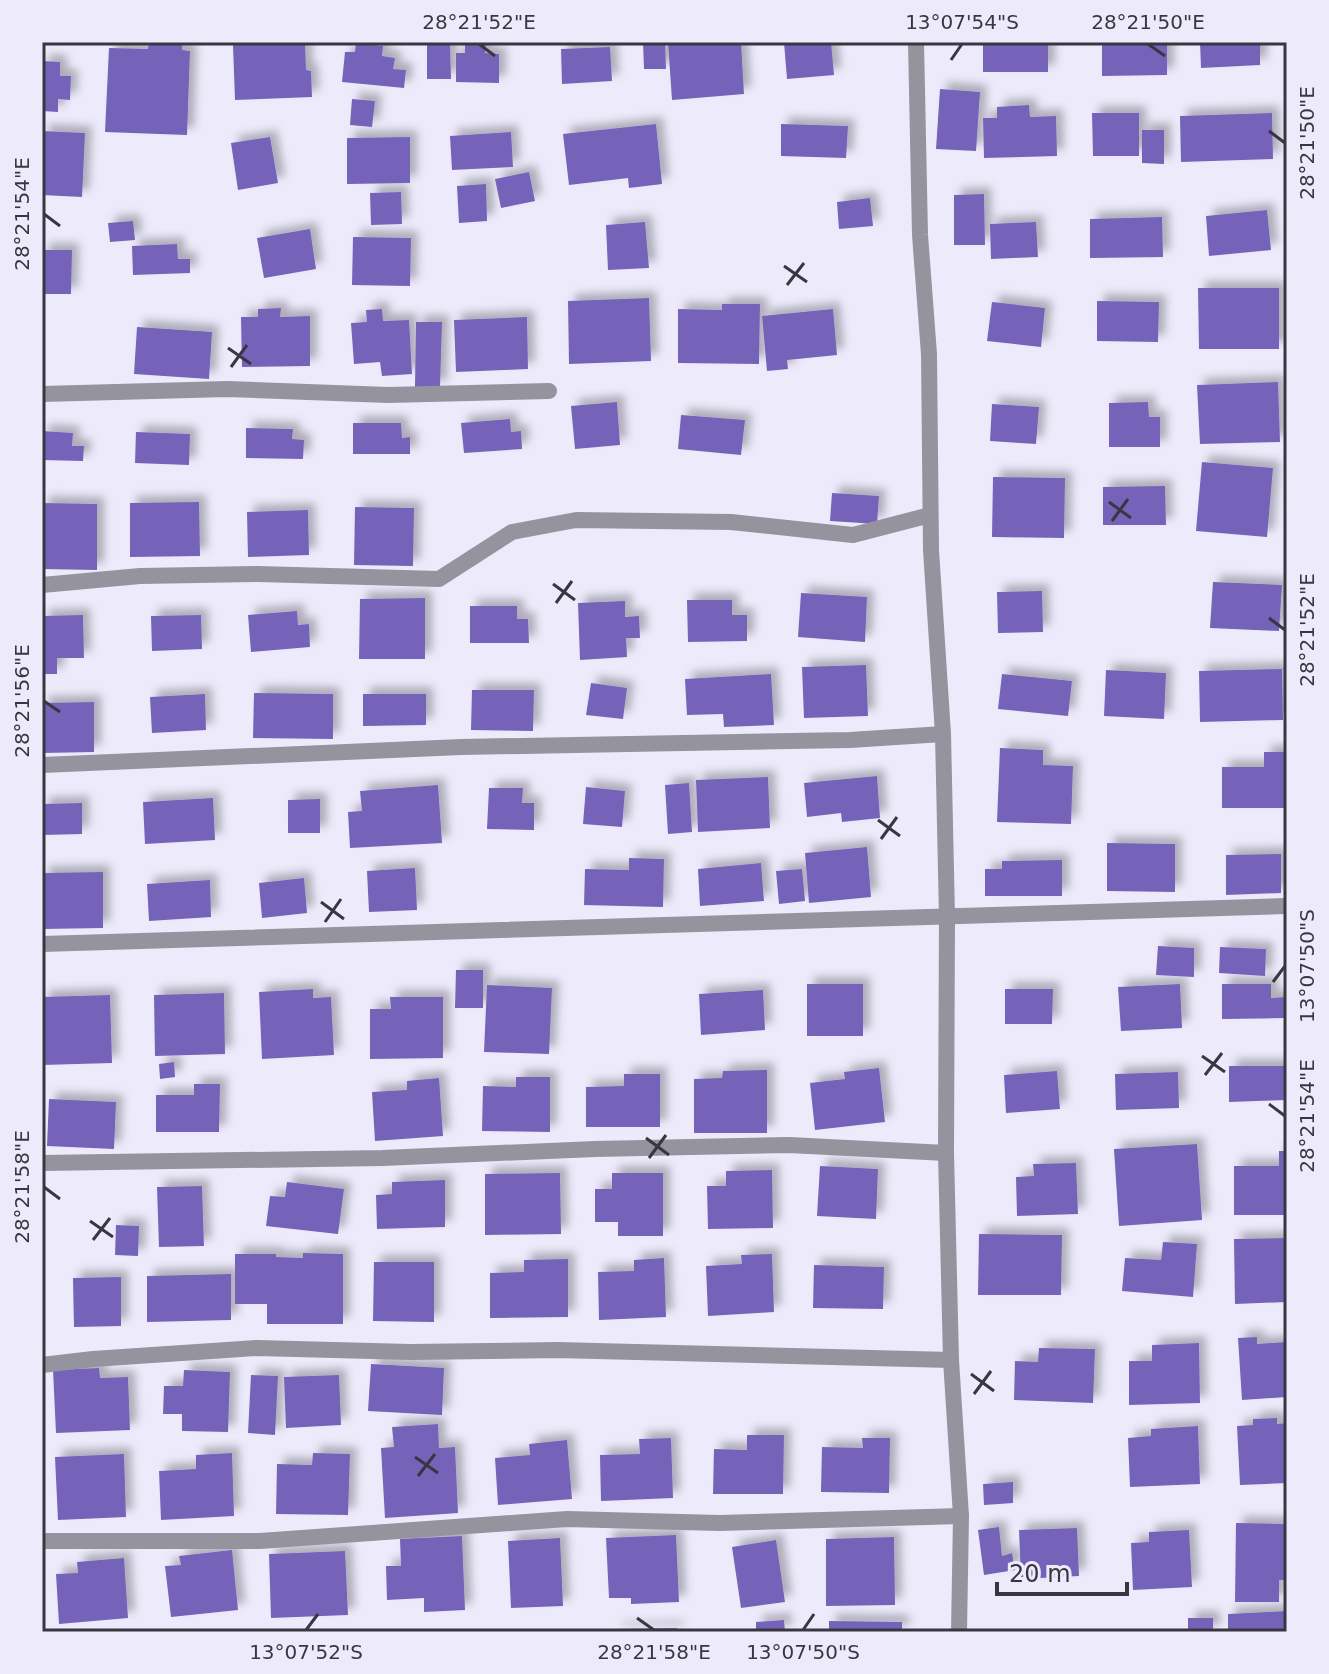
<svg xmlns="http://www.w3.org/2000/svg" width="1329" height="1674" font-family="'DejaVu Sans',sans-serif">
<defs>
<filter id="shadow"><feDropShadow dx="7" dy="-7" stdDeviation="4" flood-color="#0004"/></filter>
</defs>
<rect width="100%" height="100%" fill="#edebfb"/>
<g fill="#7464b9" filter="url(#shadow)">
<polygon points="149,42 182,42 182,50 190,51 187,135 105,132 109,48 148,49"/>
<polygon points="465,42 486,42 485,53 499,54 499,83 456,82 456,53 465,53"/>
<polygon points="643,42 665,42 666,69 644,69"/>
<polygon points="668,42 741,42 744,94 672,100"/>
<polygon points="784,42 831,42 834,75 787,79"/>
<rect x="983" y="42" width="65" height="30"/>
<polygon points="1102,42 1167,42 1167,75 1102,76"/>
<polygon points="1200,42 1260,43 1260,65 1201,68"/>
<polygon points="305,43 306,70 311,71 312,97 235,100 233,45"/>
<polygon points="356,43 383,46 382,56 395,58 393,69 406,70 404,88 342,82 345,52 355,52"/>
<polygon points="427,44 450,44 451,79 427,79"/>
<polygon points="610,47 612,81 562,84 561,49"/>
<polygon points="42,61 60,62 60,76 71,76 70,100 58,99 58,112 42,111"/>
<polygon points="940,89 980,92 976,151 936,149"/>
<polygon points="352,99 375,101 372,127 350,125"/>
<polygon points="1029,105 1030,117 1056,116 1057,156 984,158 983,118 997,118 997,107"/>
<polygon points="1092,113 1139,113 1139,156 1093,156"/>
<polygon points="1272,113 1273,159 1181,162 1180,116"/>
<polygon points="656,124 662,184 629,188 628,178 569,185 563,134"/>
<polygon points="781,124 848,126 846,158 781,156"/>
<polygon points="1142,130 1164,130 1164,164 1142,163"/>
<polygon points="42,131 85,133 82,197 42,195"/>
<polygon points="511,132 513,167 452,170 450,136"/>
<polygon points="270,137 278,183 238,190 231,143"/>
<polygon points="410,137 410,183 347,184 347,138"/>
<polygon points="529,172 535,201 501,208 495,179"/>
<polygon points="486,184 487,221 459,223 457,186"/>
<polygon points="401,192 402,224 371,225 370,193"/>
<polygon points="984,194 985,245 954,245 954,195"/>
<polygon points="870,198 873,226 839,229 837,202"/>
<polygon points="1267,210 1271,250 1209,256 1206,216"/>
<polygon points="1162,217 1163,257 1090,258 1090,219"/>
<polygon points="133,221 135,240 110,242 108,223"/>
<polygon points="645,222 649,268 608,270 606,225"/>
<polygon points="1036,222 1038,257 991,259 990,224"/>
<polygon points="310,229 316,269 264,278 257,238"/>
<polygon points="353,237 411,238 410,286 352,285"/>
<polygon points="177,244 178,259 190,259 190,273 133,275 132,246"/>
<polygon points="42,250 72,250 71,294 42,294"/>
<polygon points="1198,288 1279,288 1279,349 1199,349"/>
<polygon points="649,298 651,361 569,364 568,301"/>
<polygon points="1097,301 1159,302 1158,342 1097,341"/>
<polygon points="992,302 1045,308 1041,347 987,341"/>
<polygon points="722,304 760,304 759,364 678,363 678,309 722,310"/>
<polygon points="281,308 280,317 310,316 310,366 242,367 241,317 258,317 258,309"/>
<polygon points="382,309 383,321 409,320 412,374 382,376 380,362 354,364 351,323 367,322 366,310"/>
<polygon points="833,309 837,355 787,360 788,369 767,371 762,316"/>
<polygon points="527,317 528,369 456,372 454,320"/>
<polygon points="416,322 442,322 440,387 415,387"/>
<polygon points="137,327 212,332 209,379 134,374"/>
<polygon points="1278,382 1280,442 1200,444 1197,385"/>
<polygon points="617,402 620,445 575,449 571,406"/>
<polygon points="1148,402 1149,417 1160,417 1160,447 1109,447 1109,403"/>
<polygon points="992,404 1039,407 1036,444 990,441"/>
<polygon points="681,415 745,420 741,455 678,449"/>
<polygon points="510,419 511,432 521,431 522,449 464,453 461,423"/>
<polygon points="353,423 401,423 402,438 410,437 410,454 353,454"/>
<polygon points="246,428 293,429 292,439 304,440 303,459 246,458"/>
<polygon points="42,431 73,433 72,446 84,446 83,461 42,460"/>
<polygon points="136,432 190,434 189,465 135,463"/>
<polygon points="1202,462 1273,468 1267,537 1196,531"/>
<polygon points="993,477 1065,478 1064,538 992,537"/>
<polygon points="1165,486 1166,525 1103,525 1103,487"/>
<polygon points="832,493 879,496 877,524 830,521"/>
<polygon points="199,502 200,556 130,557 130,503"/>
<polygon points="42,503 97,504 97,570 42,569"/>
<polygon points="355,507 414,508 413,566 354,565"/>
<polygon points="308,510 309,555 248,557 247,512"/>
<polygon points="1213,582 1282,585 1279,631 1210,628"/>
<polygon points="1042,591 1043,632 998,633 997,592"/>
<polygon points="801,593 867,597 865,642 798,637"/>
<polygon points="425,598 425,659 359,659 360,599"/>
<polygon points="687,600 732,600 732,615 747,615 747,641 688,642"/>
<polygon points="625,601 625,617 639,616 640,638 626,638 627,657 580,660 578,603"/>
<polygon points="470,606 517,606 517,619 528,619 529,643 470,643"/>
<polygon points="297,611 298,625 309,624 310,647 251,652 248,615"/>
<polygon points="83,615 84,658 57,658 57,674 42,674 42,616"/>
<polygon points="201,615 202,649 152,651 151,616"/>
<polygon points="866,665 868,716 804,718 802,667"/>
<polygon points="1282,669 1283,720 1200,722 1199,671"/>
<polygon points="1106,670 1166,673 1164,719 1104,716"/>
<polygon points="771,674 774,725 724,727 723,714 687,715 685,679"/>
<polygon points="1002,674 1072,681 1068,716 998,709"/>
<polygon points="591,683 627,688 623,719 586,715"/>
<polygon points="472,690 534,690 533,731 471,730"/>
<polygon points="254,693 333,694 333,739 253,738"/>
<polygon points="205,694 206,730 152,733 150,697"/>
<polygon points="363,694 426,694 426,725 363,726"/>
<polygon points="94,702 94,752 42,753 42,703"/>
<polygon points="1000,748 1043,750 1043,765 1073,766 1071,824 997,822"/>
<polygon points="1264,752 1287,752 1287,808 1222,808 1222,767 1264,767"/>
<polygon points="877,776 880,818 842,822 841,813 807,817 804,783"/>
<polygon points="768,777 770,828 698,832 696,780"/>
<polygon points="689,783 692,832 668,834 665,785"/>
<polygon points="438,785 442,843 350,848 348,812 362,811 360,791"/>
<polygon points="586,787 625,791 622,827 583,824"/>
<polygon points="489,788 523,788 522,803 534,803 534,830 487,829"/>
<polygon points="213,798 215,840 145,844 143,802"/>
<polygon points="320,799 320,833 288,833 288,800"/>
<polygon points="82,803 82,834 42,835 42,804"/>
<polygon points="1107,843 1175,844 1175,892 1107,891"/>
<polygon points="867,847 871,897 809,903 805,853"/>
<polygon points="1281,854 1281,893 1226,895 1226,855"/>
<polygon points="629,858 664,859 663,907 584,905 585,869 629,870"/>
<polygon points="1062,860 1062,896 985,896 985,869 1002,869 1002,861"/>
<polygon points="761,863 764,901 700,906 698,869"/>
<polygon points="415,868 417,910 369,912 367,871"/>
<polygon points="802,869 805,901 779,904 776,871"/>
<polygon points="103,872 103,928 42,929 42,873"/>
<polygon points="304,878 307,913 262,918 259,883"/>
<polygon points="210,880 211,917 149,921 147,884"/>
<polygon points="1158,946 1194,948 1194,977 1156,975"/>
<polygon points="1220,947 1266,949 1265,976 1219,973"/>
<polygon points="456,970 483,970 483,1008 455,1008"/>
<rect x="807" y="984" width="56" height="52"/>
<polygon points="1180,984 1182,1028 1121,1031 1118,987"/>
<polygon points="1222,984 1271,984 1271,998 1287,997 1287,1018 1222,1019"/>
<polygon points="487,985 552,988 549,1054 484,1052"/>
<polygon points="313,989 313,998 331,997 334,1055 262,1059 259,992"/>
<polygon points="1005,989 1053,989 1052,1024 1005,1024"/>
<polygon points="763,990 765,1030 701,1035 699,994"/>
<polygon points="224,993 225,1054 155,1056 154,995"/>
<polygon points="110,995 112,1063 42,1065 42,997"/>
<polygon points="390,997 443,997 443,1058 370,1059 370,1009 391,1009"/>
<polygon points="174,1062 175,1077 160,1079 159,1064"/>
<polygon points="1229,1066 1287,1066 1287,1100 1229,1102"/>
<polygon points="879,1068 885,1122 815,1130 810,1083 845,1079 844,1072"/>
<polygon points="767,1070 767,1133 694,1133 694,1079 722,1078 723,1071"/>
<polygon points="1057,1071 1060,1109 1006,1113 1004,1075"/>
<polygon points="1178,1072 1179,1108 1116,1110 1115,1074"/>
<polygon points="624,1074 660,1074 660,1127 586,1127 586,1087 624,1086"/>
<polygon points="516,1077 550,1077 550,1132 482,1131 483,1086 516,1087"/>
<polygon points="439,1078 443,1136 375,1141 372,1092 407,1090 407,1081"/>
<polygon points="194,1084 220,1084 219,1132 156,1132 156,1095 194,1095"/>
<polygon points="49,1099 116,1102 114,1149 47,1146"/>
<polygon points="1197,1144 1202,1220 1119,1226 1114,1149"/>
<polygon points="1279,1151 1287,1151 1287,1215 1234,1215 1234,1166 1279,1166"/>
<polygon points="1076,1163 1078,1214 1017,1216 1016,1177 1034,1176 1033,1164"/>
<polygon points="820,1166 878,1169 876,1219 817,1216"/>
<polygon points="772,1170 773,1228 708,1229 707,1186 726,1186 726,1171"/>
<polygon points="560,1173 561,1234 485,1235 485,1174"/>
<polygon points="612,1173 663,1173 663,1236 618,1236 618,1222 595,1222 595,1189 612,1189"/>
<polygon points="445,1180 445,1227 377,1229 376,1195 392,1194 392,1182"/>
<polygon points="287,1182 344,1189 338,1234 266,1226 270,1196 285,1197"/>
<polygon points="202,1186 204,1246 159,1247 157,1187"/>
<polygon points="116,1225 139,1226 138,1256 115,1255"/>
<polygon points="979,1234 1062,1235 1061,1295 978,1295"/>
<polygon points="1287,1238 1287,1302 1235,1304 1234,1239"/>
<polygon points="1163,1242 1197,1244 1193,1297 1122,1291 1125,1258 1161,1260"/>
<polygon points="303,1253 343,1254 343,1324 267,1324 267,1304 235,1304 235,1254 276,1254 276,1257 303,1258"/>
<polygon points="772,1254 774,1312 708,1316 706,1266 742,1264 741,1255"/>
<polygon points="664,1258 666,1317 599,1320 598,1272 634,1271 634,1260"/>
<polygon points="568,1259 568,1317 490,1318 490,1273 524,1272 524,1260"/>
<polygon points="374,1262 434,1262 434,1322 373,1321"/>
<polygon points="814,1265 884,1267 883,1309 813,1308"/>
<polygon points="231,1274 231,1320 147,1322 147,1276"/>
<polygon points="121,1277 121,1326 74,1327 73,1278"/>
<polygon points="1257,1337 1257,1344 1287,1342 1287,1397 1242,1400 1238,1338"/>
<polygon points="1199,1343 1200,1403 1129,1405 1129,1361 1152,1361 1152,1345"/>
<polygon points="1039,1348 1095,1349 1093,1403 1014,1400 1015,1361 1038,1362"/>
<polygon points="371,1364 444,1368 442,1415 368,1411"/>
<polygon points="99,1368 100,1378 128,1377 130,1430 56,1433 53,1370"/>
<polygon points="184,1370 230,1372 228,1432 182,1431 182,1414 163,1414 164,1386 183,1386"/>
<polygon points="251,1375 278,1376 275,1435 248,1433"/>
<polygon points="339,1375 341,1425 286,1428 284,1377"/>
<polygon points="1277,1418 1277,1424 1287,1423 1287,1483 1240,1485 1237,1426 1253,1425 1253,1419"/>
<polygon points="438,1424 439,1448 455,1447 458,1513 385,1518 381,1448 394,1447 392,1427"/>
<polygon points="1198,1426 1200,1484 1130,1487 1128,1438 1151,1436 1151,1429"/>
<polygon points="747,1435 784,1435 783,1494 713,1494 714,1449 747,1450"/>
<polygon points="671,1438 673,1498 601,1501 600,1455 640,1454 639,1439"/>
<polygon points="862,1438 890,1438 889,1493 821,1492 822,1447 863,1448"/>
<polygon points="567,1440 572,1499 498,1505 495,1458 530,1455 529,1444"/>
<polygon points="232,1453 234,1516 161,1520 159,1471 196,1469 196,1455"/>
<polygon points="313,1453 350,1454 348,1515 276,1514 277,1464 312,1465"/>
<polygon points="124,1454 126,1517 58,1520 55,1457"/>
<polygon points="1013,1482 1013,1503 984,1505 983,1484"/>
<polygon points="1236,1523 1287,1524 1287,1580 1279,1580 1279,1602 1235,1602"/>
<polygon points="999,1527 1002,1556 1012,1553 1015,1570 984,1575 978,1530"/>
<polygon points="1077,1528 1079,1576 1021,1579 1019,1530"/>
<polygon points="1189,1530 1192,1587 1133,1590 1131,1543 1149,1542 1149,1532"/>
<polygon points="676,1535 679,1602 631,1604 631,1598 609,1598 606,1538"/>
<polygon points="462,1536 465,1610 424,1612 424,1598 387,1600 386,1566 401,1566 400,1539"/>
<polygon points="894,1537 895,1605 826,1606 826,1539"/>
<polygon points="560,1538 563,1606 511,1608 508,1541"/>
<polygon points="776,1540 785,1602 741,1608 732,1547"/>
<polygon points="232,1550 238,1610 171,1617 165,1566 181,1565 179,1556"/>
<polygon points="345,1551 348,1615 271,1618 269,1554"/>
<polygon points="124,1558 128,1618 59,1624 56,1574 78,1573 77,1562"/>
<polygon points="1287,1611 1287,1632 1228,1632 1228,1614"/>
<rect x="1188" y="1618" width="25" height="14"/>
<polygon points="784,1620 785,1632 756,1632 756,1622"/>
<polygon points="829,1621 902,1622 902,1632 829,1632"/>
<polygon points="677,1628 677,1632 615,1632 615,1629"/>
</g>
<g fill="none" stroke-linecap="round" stroke-linejoin="round">
<g stroke="#94939e" stroke-width="16">
<polyline points="916,42 920,235 929,354 931,550 943,734 947,916 946,1153 951,1360 961,1516 959,1632"/>
<polyline points="42,394 227,389 388,395 549,391"/>
<polyline points="42,585 140,576 258,574 439,579 512,532 576,520 731,522 853,535 930,515"/>
<polyline points="42,765 461,747 850,740 943,734"/>
<polyline points="42,944 1287,906"/>
<polyline points="42,1163 383,1158 595,1149 789,1145 946,1153"/>
<polyline points="42,1365 93,1359 257,1348 410,1352 557,1350 951,1360"/>
<polyline points="42,1541 260,1541 567,1519 719,1523 961,1516"/>
</g>
</g>
<path fill="none" stroke="#383741" stroke-width="3" d="M 479,44 L 495,56M 1148,44 L 1165,56M 951,60 L 962,44M 1269,131 L 1285,143M 44,214 L 60,226M 784,266 L 807,282M 787,285 L 804,263M 228,348 L 251,364M 231,367 L 247,345M 1109,502 L 1131,518M 1112,521 L 1128,499M 553,584 L 575,600M 556,603 L 572,581M 1269,618 L 1285,630M 44,701 L 60,712M 878,820 L 900,836M 881,839 L 897,817M 321,902 L 344,919M 325,922 L 341,899M 1273,982 L 1285,966M 1202,1056 L 1225,1072M 1205,1075 L 1222,1053M 1269,1104 L 1285,1116M 646,1138 L 669,1155M 649,1158 L 666,1135M 44,1187 L 60,1199M 90,1221 L 113,1237M 93,1240 L 110,1218M 971,1374 L 994,1391M 974,1394 L 991,1371M 415,1457 L 438,1473M 418,1476 L 435,1454M 637,1618 L 654,1630M 306,1630 L 318,1614M 803,1630 L 814,1614"/>
<rect width="1329" height="1674" fill="none" stroke="#edebfb" stroke-width="88"/>
<path d="M997 1582v12h130v-12" fill="none" stroke="#383741" stroke-width="4"/>
<text x="1009" y="1582" font-size="24" fill="#383741" stroke="#edebfb" stroke-width="6" paint-order="stroke">20 m</text>
<rect x="44" y="44" width="1241" height="1586" fill="none" stroke="#383741" stroke-width="3"/>
<g font-size="20" text-anchor="middle" fill="#383741">
<text x="479" y="29">28°21'52"E</text>
<text x="962" y="29">13°07'54"S</text>
<text x="1148" y="29">28°21'50"E</text>
<text transform="translate(1307 143) rotate(-90)" y="7">28°21'50"E</text>
<text transform="translate(22 214) rotate(-90)" y="7">28°21'54"E</text>
<text transform="translate(1307 630) rotate(-90)" y="7">28°21'52"E</text>
<text transform="translate(22 701) rotate(-90)" y="7">28°21'56"E</text>
<text transform="translate(1307 966) rotate(-90)" y="7">13°07'50"S</text>
<text transform="translate(1307 1116) rotate(-90)" y="7">28°21'54"E</text>
<text transform="translate(22 1187) rotate(-90)" y="7">28°21'58"E</text>
<text x="306" y="1659">13°07'52"S</text>
<text x="654" y="1659">28°21'58"E</text>
<text x="803" y="1659">13°07'50"S</text>
</g>
</svg>
